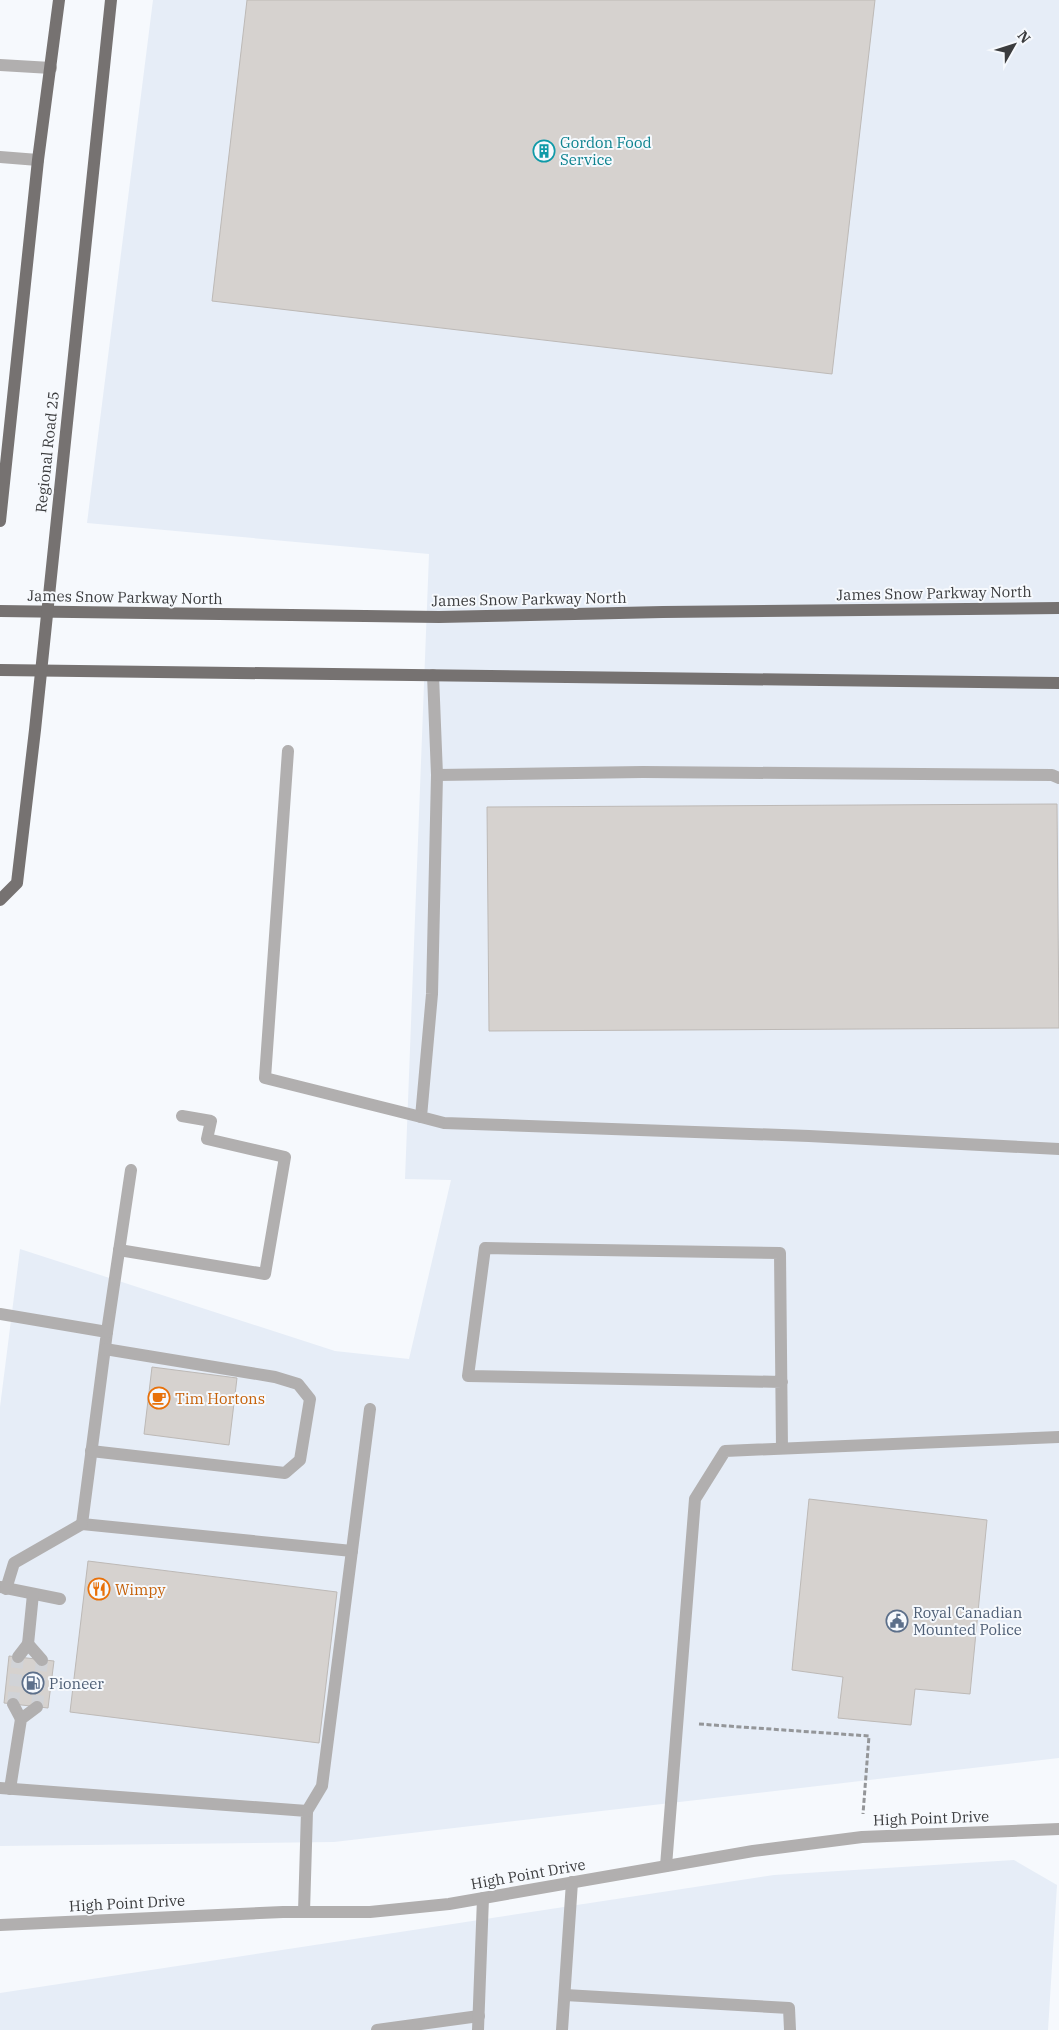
<svg xmlns="http://www.w3.org/2000/svg" width="1059" height="2030" font-family="'IBM Plex Serif',serif">
<rect width="100%" height="100%" fill="#f6f9fd"/>
<g fill="#e6edf7">
<polygon points="153,0 1059,0 1059,1758 334,1842 0,1846 0,1407 20,1249 335,1351 409,1359 451,1180 405,1179 429,554 87,523"/>
<polygon points="1014,1860 1057,1885 1048,2030 0,2030 0,1993 774,1875"/>
</g>
<g fill="#d6d2cf" stroke="#bdb9b6">
<polygon points="247,0 875,0 832,374 212,301"/>
<polygon points="1057,804 1059,1028 489,1031 487,807"/>
<polygon points="152,1367 237,1378 229,1445 144,1434"/>
<polygon points="809,1499 987,1520 970,1694 915,1689 911,1725 838,1718 843,1677 792,1670"/>
<polygon points="88,1561 337,1592 319,1743 70,1712"/>
<polygon points="9,1656 54,1661 48,1708 4,1703"/>
</g>
<g fill="none" stroke-linecap="round" stroke-linejoin="round">
<g stroke="#d1d3d7" stroke-width="12" stroke-dasharray="12 6" stroke-linecap="butt">
<polyline points="13,1704 18,1657"/>
<polyline points="37,1707 42,1660"/>
</g>
<polyline stroke="#949699" stroke-width="3" stroke-dasharray="5 2.5" stroke-linecap="butt" points="699,1724 869,1736 863,1814"/>
<g stroke="#b1afaf" stroke-width="12">
<polyline points="0,65 51,68"/>
<polyline points="0,157 38,160"/>
<polyline points="433,675 437,775 432,994 421,1117 444,1123 809,1136 1059,1149"/>
<polyline points="288,751 265,1078 421,1117"/>
<polyline points="437,775 643,772 1052,775 1059,778"/>
<polyline points="119,1250 265,1274 285,1157 207,1139 211,1121 182,1116"/>
<polyline points="0,1314 107,1332 82,1524 352,1551"/>
<polyline points="107,1332 131,1170"/>
<polyline points="782,1382 468,1376 485,1248 780,1253 782,1448"/>
<polyline points="91,1451 285,1473 300,1460 310,1399 298,1384 275,1377 105,1349"/>
<polyline points="0,1587 60,1599"/>
<polyline points="6,1589 14,1563 82,1524"/>
<polyline points="28,1644 33,1594"/>
<polyline points="18,1657 28,1644 42,1660"/>
<polyline points="13,1704 21,1719"/>
<polyline points="0,1788 307,1811 304,1912"/>
<polyline points="10,1789 21,1719 37,1707"/>
<polyline points="307,1811 322,1786 370,1409"/>
<polyline points="666,1866 695,1499 725,1451 1059,1437"/>
<polyline points="0,1925 283,1912 370,1912 449,1904 753,1851 862,1837 1059,1829"/>
<polyline points="565,1995 789,2008 790,2030"/>
<polyline points="377,2030 479,2016"/>
<polyline points="478,2030 483,1898"/>
<polyline points="562,2030 572,1882"/>
</g>
<g stroke="#767271" stroke-width="12">
<polyline points="0,521 38,160 59,0"/>
<polyline points="0,611 439,617 663,612 1059,608"/>
<polyline points="0,670 1059,683"/>
<polyline points="0,900 17,883 35,730 111,0"/>
</g>
</g>
<defs>
<g id="building-ring" transform="scale(1.125)"><circle r="9.5" fill="#f6f9fd" stroke="#0f9aa8" stroke-width="1.5"/><path d="M-4-6H4V6H1V3H-1V6H-4ZM-2.5-4.3h1.7v1.8h-1.7ZM.8-4.3h1.7v1.8H.8ZM-2.5-1h1.7V.8h-1.7ZM.8-1h1.7V.8H.8Z" fill="#0f9aa8"/></g>
<g id="cafe-ring" transform="scale(1.125)"><circle r="9.5" fill="#f6f9fd" stroke="#e8710a" stroke-width="1.5"/><path d="M-5.5-4.5H6V0H3Q3 3.5 0 3.5H-2.5Q-5.5 3.5-5.5 0ZM3-3.2v2h1.7v-2ZM-6 4.5H4V6H-6Z" fill="#e8710a"/></g>
<g id="restaurant-ring" transform="scale(1.125)"><circle r="9.5" fill="#f6f9fd" stroke="#e8710a" stroke-width="1.5"/><path d="M-5-6h1v4h1v-4h1v4h1v-4h1v5L-1.5 .5V6h-2V.5L-5-1ZM5-6V6H3V1.5H1.5Q1.5-4 5-6Z" fill="#e8710a"/></g>
<g id="civic-ring" transform="scale(1.125)"><circle r="9.5" fill="#f6f9fd" stroke="#5c6f8a" stroke-width="1.5"/><path d="M-.6-6.5H3V-4.5H.6V-3L4-1V1h2V6H-6V1h2V-1L-.6-3ZM-1.2 2.5V6h2.4V2.5Z" fill="#5c6f8a"/></g>
<g id="fuel-ring" transform="scale(1.125)"><circle r="9.5" fill="#f6f9fd" stroke="#5c6f8a" stroke-width="1.5"/><path d="M-5.5-6h7V0h2V4h1.3V-2.5L3-4.5l.8-.8L6-3V5H2.5V1h-1V6h-7ZM-4.2-4.7v3.2H.2V-4.7Z" fill="#5c6f8a"/></g>
</defs>
<g fill-rule="evenodd">
<use href="#building-ring" x="544" y="151"/>
<use href="#cafe-ring" x="159" y="1398"/>
<use href="#restaurant-ring" x="99" y="1589"/>
<use href="#civic-ring" x="897" y="1621"/>
<use href="#fuel-ring" x="33" y="1683"/>
</g>
<g text-anchor="middle" dominant-baseline="central" stroke-width="4" stroke-linejoin="round" paint-order="stroke">
<g font-size="15" fill="#0d838f" stroke="#f6f9fd" text-anchor="start">
<text x="560" y="142">Gordon Food<tspan x="560" dy="17">Service</tspan></text>
</g>
<g font-size="15" fill="#3b3c3e" stroke="#f6f9fd">
<text transform="translate(47 452) rotate(-84)">Regional Road 25</text>
<text transform="translate(934 593) rotate(-1)">James Snow Parkway North</text>
<text transform="translate(125 597) rotate(1)">James Snow Parkway North</text>
<text transform="translate(529 599) rotate(-1)">James Snow Parkway North</text>
<text transform="translate(931 1818) rotate(-2)">High Point Drive</text>
<text transform="translate(528 1874) rotate(-10)">High Point Drive</text>
<text transform="translate(127 1903) rotate(-3)">High Point Drive</text>
</g>
<g font-size="15" fill="#c56008" stroke="#f6f9fd" text-anchor="start">
<text x="175" y="1398">Tim Hortons</text>
<text x="115" y="1589">Wimpy</text>
</g>
<g font-size="15" fill="#4e5e75" stroke="#f6f9fd" text-anchor="start">
<text x="913" y="1612">Royal Canadian<tspan x="913" dy="17">Mounted Police</tspan></text>
<text x="49" y="1683">Pioneer</text>
</g>
</g>
<g transform="translate(1014 45) rotate(51)" stroke="#f6f9fd" stroke-width="4" paint-order="stroke">
<path d="M0-4L9 19L0 12L-9 19Z" fill="#3b3c3e"/>
<text y="-8" font-size="14" font-weight="bold" text-anchor="middle" fill="#3b3c3e">N</text>
</g>
</svg>
